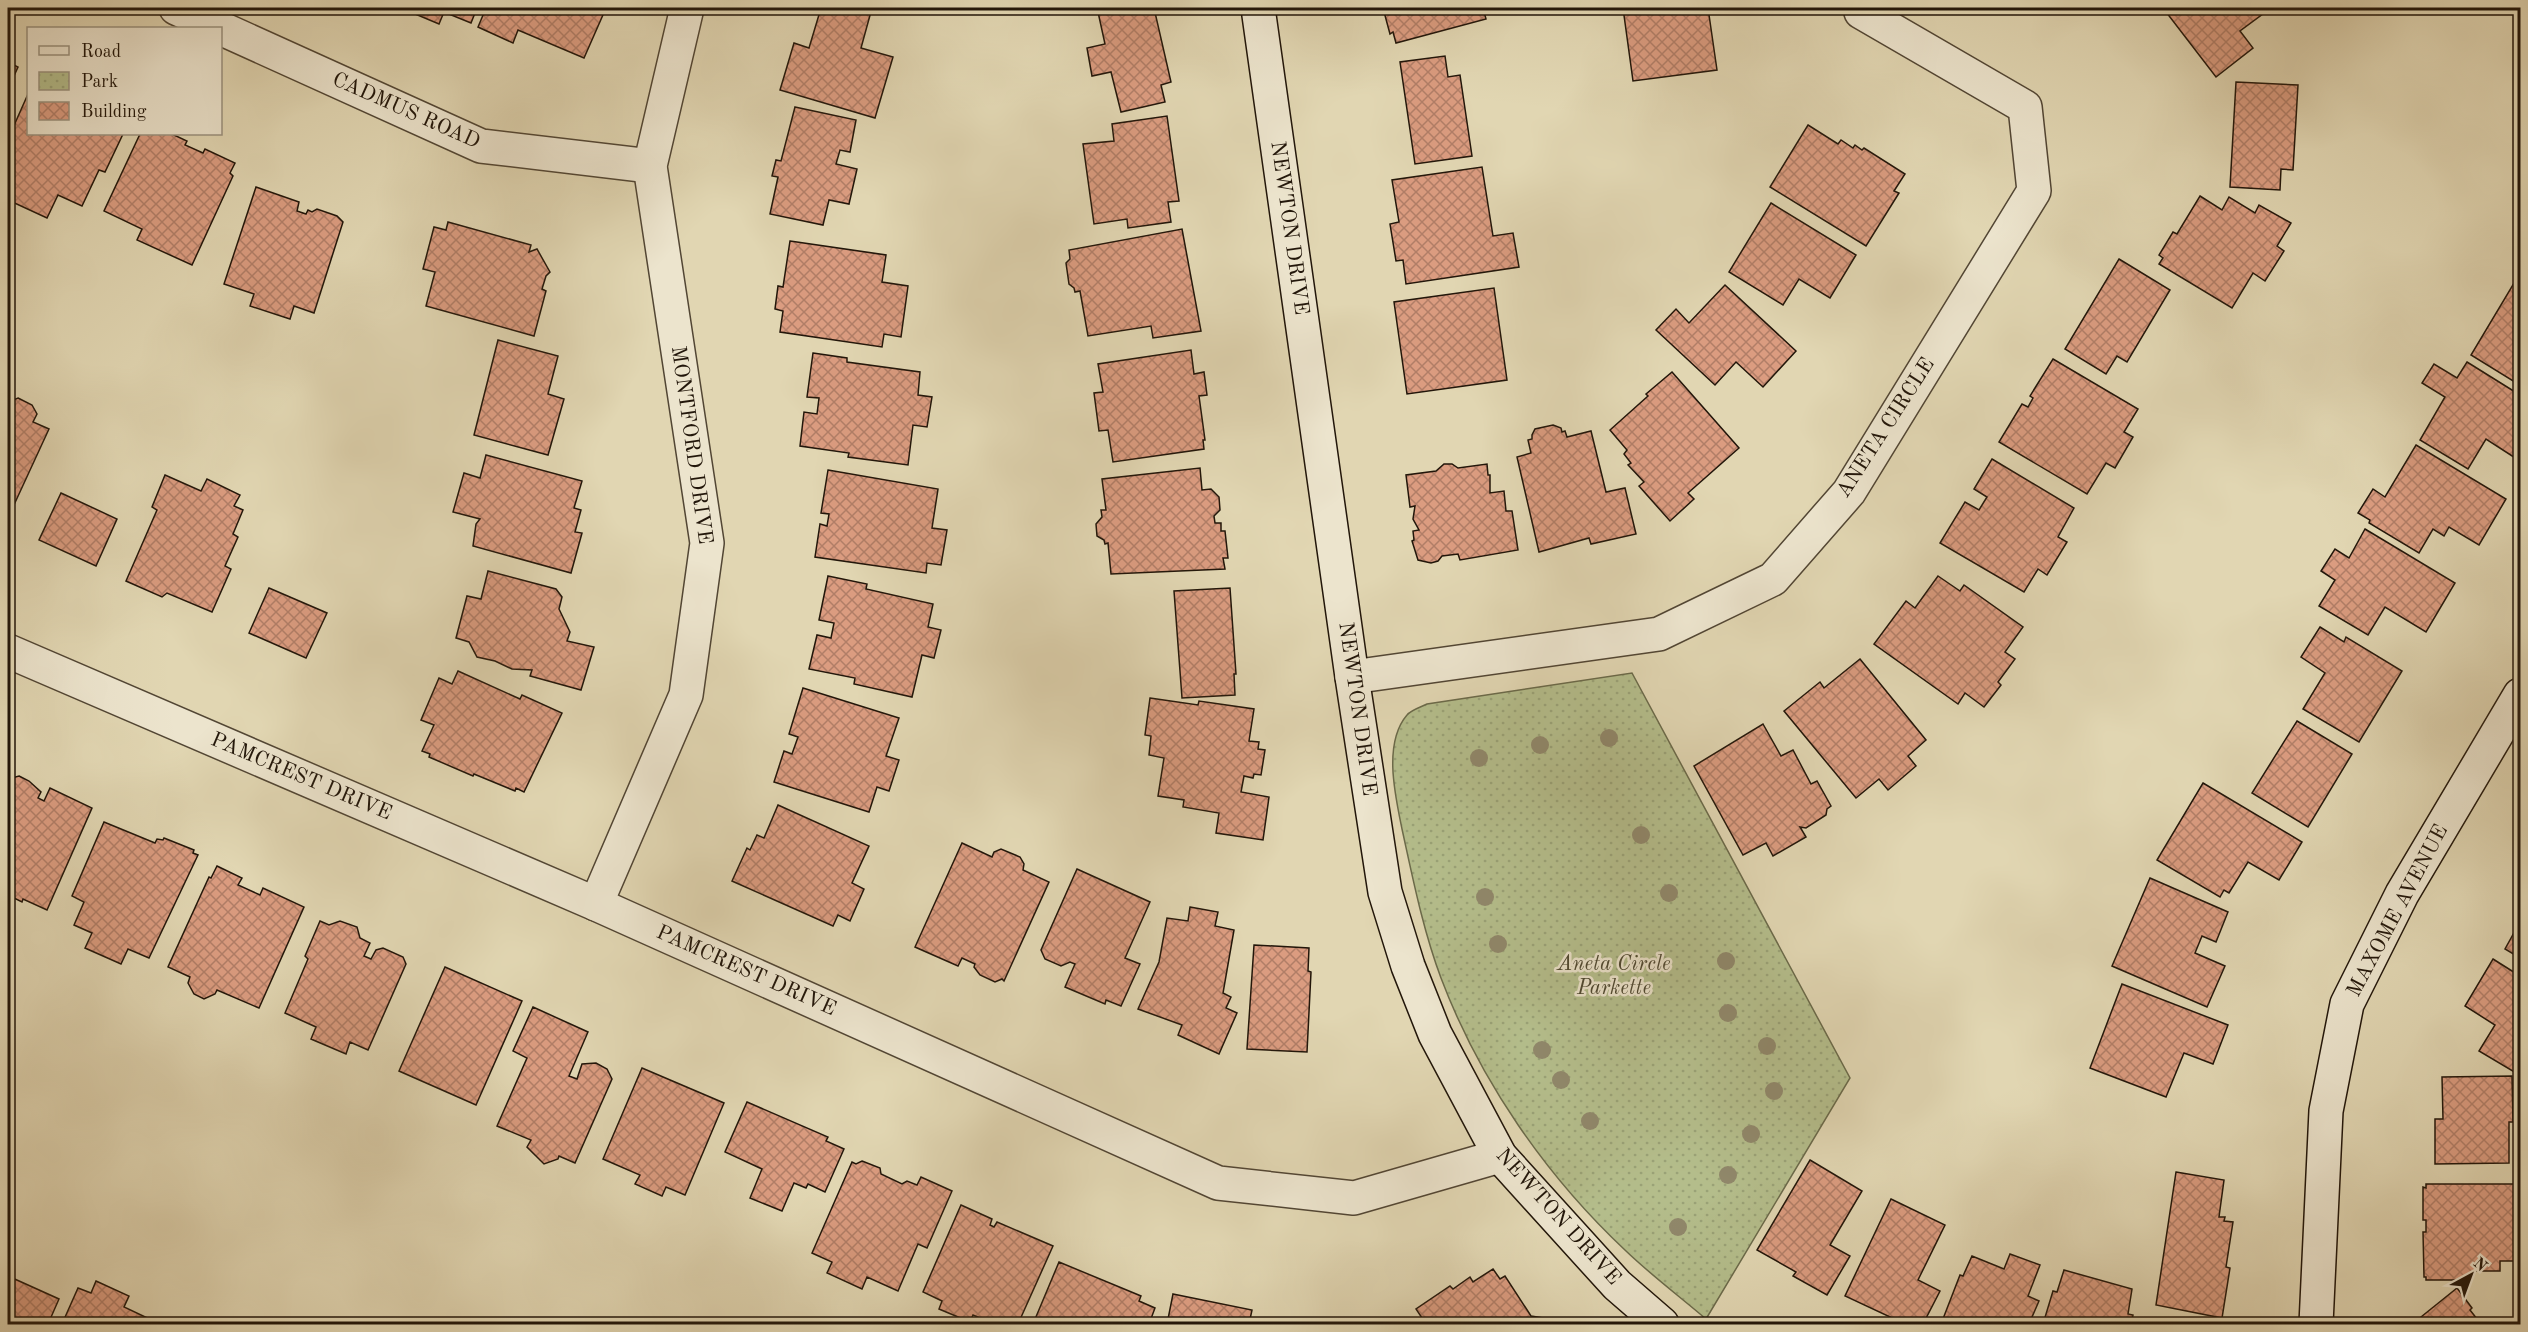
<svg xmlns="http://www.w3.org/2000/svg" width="2528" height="1332" font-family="'Old Standard TT',serif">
<defs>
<pattern id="park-dots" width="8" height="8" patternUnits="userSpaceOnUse" patternTransform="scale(1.5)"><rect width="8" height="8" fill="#b4bd8b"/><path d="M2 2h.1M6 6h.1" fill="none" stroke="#9aa277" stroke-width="1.8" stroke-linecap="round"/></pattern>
<pattern id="building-cross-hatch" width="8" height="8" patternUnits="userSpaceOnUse" patternTransform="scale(1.5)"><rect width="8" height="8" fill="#db9c80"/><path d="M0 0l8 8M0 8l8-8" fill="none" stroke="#b17e67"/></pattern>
</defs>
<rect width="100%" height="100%" fill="#e1d6b2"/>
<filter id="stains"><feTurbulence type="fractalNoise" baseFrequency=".00333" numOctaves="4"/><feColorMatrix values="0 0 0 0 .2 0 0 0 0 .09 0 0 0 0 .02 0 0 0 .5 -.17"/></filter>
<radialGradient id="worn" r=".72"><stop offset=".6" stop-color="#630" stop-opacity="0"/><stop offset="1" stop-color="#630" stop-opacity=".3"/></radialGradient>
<path fill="url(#park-dots)" stroke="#6b6a4a" stroke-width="1.5" d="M 1632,673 L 1850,1078 L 1706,1319 C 1679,1296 1651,1275 1626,1251 C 1546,1176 1480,1081 1441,978 C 1423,930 1413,879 1402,829 C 1395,795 1383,743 1407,715 C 1411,710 1421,707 1427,704 Z"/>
<g fill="url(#building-cross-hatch)" stroke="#22160a" stroke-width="1.5">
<polygon points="401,8 477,8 471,23 444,12 439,24"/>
<polygon points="486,8 606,8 584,58 518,30 513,43 478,27"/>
<polygon points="821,8 872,8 861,48 893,57 875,118 780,90 794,43 809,48"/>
<polygon points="1116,8 1154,8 1171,82 1161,85 1165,102 1121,112 1111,72 1092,76 1087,48 1105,44 1098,12"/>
<polygon points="1383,8 1483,8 1486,19 1396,43 1393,32 1390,34"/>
<polygon points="1623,8 1708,8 1717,70 1633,81"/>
<polygon points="2163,8 2271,8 2240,31 2253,48 2216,77"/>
<polygon points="1445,56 1448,77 1460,75 1472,156 1415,164 1400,62"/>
<polygon points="8,62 18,67 8,89"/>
<polygon points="2236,82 2298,85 2293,170 2281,169 2280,190 2230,187"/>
<polygon points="28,94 28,134 123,134 105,172 99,170 82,206 58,195 47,218 8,200 8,139"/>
<polygon points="795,107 856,120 850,152 840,150 836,164 857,169 849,204 829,200 823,225 770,214 778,177 772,176 776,160 781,161"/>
<polygon points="1167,116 1179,201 1168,202 1171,222 1128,228 1127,219 1094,224 1083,144 1114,141 1112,124"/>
<polygon points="1808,125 1838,144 1841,140 1853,148 1855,145 1862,150 1864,148 1905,174 1894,191 1899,193 1866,246 1770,187"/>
<polygon points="140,134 172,134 187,141 185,145 203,153 205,149 235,163 230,173 233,176 192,265 137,240 142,229 104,211"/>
<polygon points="1482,167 1493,236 1513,233 1519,267 1406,284 1403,260 1396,261 1390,224 1399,222 1392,180"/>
<polygon points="256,187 299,202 297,211 306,214 308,210 312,212 317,209 337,216 343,222 314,313 294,306 290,319 250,306 254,294 224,284"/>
<polygon points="2200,196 2222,210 2229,197 2255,213 2259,205 2291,223 2277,246 2284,251 2265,281 2253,273 2232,308 2159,264 2163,258 2159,255 2173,232 2177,234"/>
<polygon points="1771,203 1856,255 1830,298 1799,279 1783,305 1729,272"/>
<polygon points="448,222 531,245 529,252 537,249 550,272 546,276 542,289 546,291 534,336 426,306 435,272 423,269 434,227 446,230"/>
<polygon points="1182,229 1201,331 1153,338 1151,326 1088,336 1080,291 1075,292 1074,288 1069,284 1066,263 1070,259 1069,250"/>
<polygon points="790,241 886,255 882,282 908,286 901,337 884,334 882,347 780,332 783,311 775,309 778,286 783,287"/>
<polygon points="2119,259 2170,290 2127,362 2117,356 2106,374 2065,349"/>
<polygon points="2517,278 2520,280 2520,380 2518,384 2471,355"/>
<polygon points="1725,285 1796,351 1763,387 1736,362 1715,385 1656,330 1676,309 1689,323"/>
<polygon points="1494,288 1507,380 1407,394 1394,302"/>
<polygon points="498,340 558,356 548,394 564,399 548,455 474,435"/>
<polygon points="1191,350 1194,374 1204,372 1207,395 1199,396 1205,440 1203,440 1204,449 1113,462 1108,430 1099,431 1094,393 1103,392 1098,364"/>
<polygon points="813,353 847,358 847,362 920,372 918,395 932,397 927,427 913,425 908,465 848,457 849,453 800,446 804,412 817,414 819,398 807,397"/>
<polygon points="2053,359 2138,409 2124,432 2133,437 2115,468 2106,463 2087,494 1999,442 2022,404 2028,407 2033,398 2030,396"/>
<polygon points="2467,362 2520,395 2520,461 2486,439 2468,469 2420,440 2445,397 2422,383 2434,364 2457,378"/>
<polygon points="1672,372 1739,448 1688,493 1694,499 1670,521 1639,486 1644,482 1628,465 1631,463 1624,454 1627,450 1610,430 1648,396 1646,394"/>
<polygon points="18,398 32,405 37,414 33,422 49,429 13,507 11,506 8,512 8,402"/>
<polygon points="1553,425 1561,428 1562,432 1565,431 1567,437 1591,431 1606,492 1625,488 1636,534 1591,544 1589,538 1539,552 1517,457 1531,453 1528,440 1532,439 1532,435 1535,429"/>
<polygon points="2416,445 2506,499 2479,545 2449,527 2444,536 2433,529 2419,553 2369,523 2370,520 2358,513 2373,489 2385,497"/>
<polygon points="486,455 582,481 574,508 581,510 575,532 582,533 571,573 473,546 476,524 480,519 453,512 464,473 480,478"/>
<polygon points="1992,459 2074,508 2058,537 2067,542 2047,575 2038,569 2024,592 1940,543 1965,502 1979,510 1987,497 1974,489"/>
<polygon points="1444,464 1452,464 1458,468 1487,464 1488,475 1490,475 1490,493 1504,491 1506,511 1512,511 1518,550 1460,560 1458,554 1442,556 1438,561 1431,563 1418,560 1412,541 1414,540 1413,531 1419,530 1413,519 1415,506 1410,507 1406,475 1436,471"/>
<polygon points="1200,468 1202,490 1211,489 1219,497 1220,510 1214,516 1215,523 1221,523 1221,531 1225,531 1228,558 1223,558 1225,569 1111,574 1108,543 1105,544 1104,540 1097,536 1096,524 1102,517 1101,510 1106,510 1102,479"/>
<polygon points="828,470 938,489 932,528 947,530 941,565 927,563 926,573 815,557 820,524 827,526 829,514 821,513"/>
<polygon points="165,475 201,491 207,479 240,495 234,506 243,510 233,534 238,537 225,566 231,569 212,612 167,593 162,597 126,581 157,510 152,507"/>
<polygon points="61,493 117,519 96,566 39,540"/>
<polygon points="2365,529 2455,583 2426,632 2385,607 2368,635 2319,606 2335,580 2321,571 2335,549 2349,558"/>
<polygon points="488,571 556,589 562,597 559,609 570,632 567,641 594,647 581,690 530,676 532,670 512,669 495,661 477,657 469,642 456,638 467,596 481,599"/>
<polygon points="828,576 867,584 866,589 933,604 928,627 941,630 934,658 922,655 912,697 854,684 855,678 809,669 817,635 831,638 834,623 819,620"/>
<polygon points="1938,576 1960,591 1964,585 2023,627 2005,652 2015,659 1998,682 2001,685 1984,707 1965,693 1958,704 1874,644 1906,601 1915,608"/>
<polygon points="269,588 327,613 306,658 249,633"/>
<polygon points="1230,588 1236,674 1234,674 1235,695 1182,698 1174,591"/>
<polygon points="2320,627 2344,642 2346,637 2402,671 2359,742 2303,709 2325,673 2301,657"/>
<polygon points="1860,659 1926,740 1908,756 1916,766 1888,790 1879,779 1856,798 1784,711 1820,682 1824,688"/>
<polygon points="458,671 520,699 522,695 562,713 524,792 516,788 515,791 474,774 473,776 429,757 430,754 422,751 434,725 421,720 439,678 452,684"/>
<polygon points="803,688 899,718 886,756 899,760 889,791 877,787 869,812 774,782 784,751 792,754 798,737 789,734"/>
<polygon points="1150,698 1198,705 1199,701 1254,709 1249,741 1259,742 1258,749 1265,750 1261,775 1254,774 1253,778 1244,776 1241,792 1269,797 1263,840 1216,833 1219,813 1183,807 1184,800 1158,796 1164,758 1149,755 1151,736 1145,735"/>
<polygon points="2297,721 2352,754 2308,827 2252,793"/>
<polygon points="1763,724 1781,756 1793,750 1811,784 1817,781 1831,806 1827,809 1826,815 1806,828 1800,827 1806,837 1773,856 1766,843 1743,855 1694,766"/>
<polygon points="19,776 29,781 41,792 38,798 44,801 50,788 92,808 47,910 23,899 22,902 8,895 8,779"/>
<polygon points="2203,783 2302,842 2279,880 2248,862 2229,893 2224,890 2220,897 2157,860"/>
<polygon points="778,805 869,846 852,883 864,889 850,921 838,915 833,926 732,881 747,848 750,850 757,835 764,838"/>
<polygon points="104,822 155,843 157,839 163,840 164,838 194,850 193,853 198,855 149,958 128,949 121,964 85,948 92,933 74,925 84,902 72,896"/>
<polygon points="962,843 992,857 994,852 1001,849 1020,857 1024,864 1023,870 1049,882 1004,981 1002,979 995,982 980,975 974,967 975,964 962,958 958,966 915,947"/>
<polygon points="217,866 242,878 238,885 260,895 263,888 304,907 259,1008 217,990 215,994 204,999 194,994 188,983 190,977 168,967 209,877 211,878"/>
<polygon points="1077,869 1150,902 1125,958 1140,964 1121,1006 1106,1000 1105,1004 1065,987 1075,964 1070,962 1061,966 1045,959 1041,950"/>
<polygon points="2150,878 2228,912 2216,942 2202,936 2195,953 2225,966 2207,1007 2112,966"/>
<polygon points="1190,907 1218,912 1215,926 1234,930 1223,993 1231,997 1226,1008 1237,1013 1219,1054 1178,1035 1182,1025 1138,1009 1159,962 1167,918 1188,921"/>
<polygon points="320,921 329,925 340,921 357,927 360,938 370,943 364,956 371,959 376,950 383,948 403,957 406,964 368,1050 350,1042 346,1054 311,1039 316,1027 285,1013 308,959 305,956"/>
<polygon points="2520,922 2520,958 2505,949"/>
<polygon points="1254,945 1309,948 1308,971 1311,972 1307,1052 1247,1049"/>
<polygon points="2493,959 2520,976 2520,1066 2516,1073 2479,1051 2495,1025 2465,1006"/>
<polygon points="445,967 522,1001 476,1105 399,1071"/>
<polygon points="2122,984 2228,1025 2213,1064 2184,1053 2166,1097 2090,1068"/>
<polygon points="533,1007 588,1032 569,1076 577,1079 582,1064 596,1063 607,1069 612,1079 575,1163 559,1156 558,1159 544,1164 527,1147 531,1140 497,1126 527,1058 513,1051"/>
<polygon points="642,1068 724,1103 685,1195 666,1187 662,1196 635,1184 640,1175 603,1159"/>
<polygon points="2512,1076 2513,1122 2509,1122 2509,1163 2435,1164 2435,1119 2443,1119 2442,1077"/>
<polygon points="747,1102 828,1137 826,1141 844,1149 825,1192 808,1184 806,1188 794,1183 782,1211 750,1198 762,1169 725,1152"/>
<polygon points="1810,1160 1862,1191 1830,1245 1850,1256 1827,1295 1793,1276 1796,1272 1757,1250"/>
<polygon points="862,1161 880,1168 881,1174 902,1184 907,1181 917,1185 921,1177 952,1191 927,1248 918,1244 898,1291 867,1277 862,1289 827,1273 832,1262 812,1253 852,1162 856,1164"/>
<polygon points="2176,1172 2224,1180 2219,1217 2225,1217 2224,1221 2233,1222 2226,1267 2230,1268 2222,1318 2156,1305"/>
<polygon points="2426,1184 2520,1184 2520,1261 2500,1261 2500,1271 2473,1271 2473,1275 2469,1275 2468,1280 2426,1280 2426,1277 2424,1277 2423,1232 2426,1232 2426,1220 2423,1220 2423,1187 2426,1188"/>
<polygon points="1891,1199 1945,1225 1918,1280 1940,1291 1923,1324 1905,1324 1845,1296"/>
<polygon points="961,1205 992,1219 990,1225 994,1227 997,1222 1053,1246 1018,1324 994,1324 973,1315 970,1322 939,1309 942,1301 923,1292"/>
<polygon points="2010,1254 2040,1265 2028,1296 2039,1301 2029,1324 1941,1324 1960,1275 1963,1276 1972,1256 2004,1269"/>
<polygon points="1059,1262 1141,1296 1139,1301 1155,1308 1149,1324 1033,1324"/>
<polygon points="1493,1269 1500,1279 1505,1276 1531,1316 1543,1318 1548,1324 1426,1324 1416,1309 1450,1286 1453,1289 1470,1277 1473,1282"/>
<polygon points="2064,1270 2132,1289 2128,1314 2133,1315 2131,1324 2043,1324 2053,1291 2057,1292"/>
<polygon points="8,1276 59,1299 48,1324 8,1324"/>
<polygon points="96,1281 129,1296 124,1307 160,1324 62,1324 78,1288 91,1293"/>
<polygon points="2457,1288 2472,1308 2470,1310 2481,1324 2419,1324 2416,1321"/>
<polygon points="1173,1294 1252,1310 1249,1324 1167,1324"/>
</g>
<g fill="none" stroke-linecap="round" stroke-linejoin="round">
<g stroke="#524634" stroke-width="36">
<g id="street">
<polyline points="176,8 481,146 650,166"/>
<polyline points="8,651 596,904 1218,1183 1354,1198 1500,1156"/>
<polyline points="1352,677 1659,634 1773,579 1849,492 2034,191 2025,107 1861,12"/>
<polyline points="596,904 686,695 707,543 650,166 687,8"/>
</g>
</g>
<g stroke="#22160a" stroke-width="36">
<g id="secondary">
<polyline points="1258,8 1352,677 1385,892 1408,966 1435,1034 1500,1156 1617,1285 1662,1324"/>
<polyline points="2316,1324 2326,1111 2347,1004 2402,894 2520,695"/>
</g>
</g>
<use href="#street" stroke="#ece4cd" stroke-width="33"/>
<use href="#secondary" stroke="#ece4cd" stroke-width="33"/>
</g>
<g fill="#90886b">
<circle cx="1609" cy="738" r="9"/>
<circle cx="1540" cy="745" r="9"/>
<circle cx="1479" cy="758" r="9"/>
<circle cx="1641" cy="835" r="9"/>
<circle cx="1669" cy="893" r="9"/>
<circle cx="1485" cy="897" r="9"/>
<circle cx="1498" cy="944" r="9"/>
<circle cx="1726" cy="961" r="9"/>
<circle cx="1728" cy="1013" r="9"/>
<circle cx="1767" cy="1046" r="9"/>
<circle cx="1542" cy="1050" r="9"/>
<circle cx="1561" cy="1080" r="9"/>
<circle cx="1774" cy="1091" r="9"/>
<circle cx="1590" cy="1121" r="9"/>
<circle cx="1751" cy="1134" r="9"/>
<circle cx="1728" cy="1175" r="9"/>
<circle cx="1678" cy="1227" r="9"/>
</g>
<g text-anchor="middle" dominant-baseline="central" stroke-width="5" stroke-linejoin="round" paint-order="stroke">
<g font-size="21" fill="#22160a" stroke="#ece4cd">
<text transform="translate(406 111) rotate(24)">CADMUS ROAD</text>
<text transform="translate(1289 228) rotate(82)">NEWTON DRIVE</text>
<text transform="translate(1886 428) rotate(-57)">ANETA CIRCLE</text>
<text transform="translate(691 445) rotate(82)">MONTFORD DRIVE</text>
<text transform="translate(1357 709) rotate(82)">NEWTON DRIVE</text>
<text transform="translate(301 777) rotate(23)">PAMCREST DRIVE</text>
<text transform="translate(2398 911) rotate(-62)">MAXOME AVENUE</text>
<text transform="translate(746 971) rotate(24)">PAMCREST DRIVE</text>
<text transform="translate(1558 1217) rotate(48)">NEWTON DRIVE</text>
</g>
<g font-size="21" font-style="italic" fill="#4e4831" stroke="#ece4cd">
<text x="1614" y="964">Aneta Circle<tspan x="1614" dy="24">Parkette</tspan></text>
</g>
</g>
<rect width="2528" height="1332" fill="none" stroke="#e1d6b2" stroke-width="30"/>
<rect x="9" y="9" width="2510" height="1314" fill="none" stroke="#22160a" stroke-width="3"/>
<rect x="15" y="15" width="2498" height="1302" fill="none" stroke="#22160a" stroke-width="1.5"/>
<rect x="27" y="27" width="195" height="108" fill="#ece4cd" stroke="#9b927f" stroke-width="1.5"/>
<rect x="39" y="46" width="30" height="9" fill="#ece4cd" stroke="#9b927f" stroke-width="1.5"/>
<text x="81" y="57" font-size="18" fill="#22160a">Road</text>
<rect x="39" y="72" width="30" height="18" fill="url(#park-dots)" stroke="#9b927f" stroke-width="1.5"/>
<text x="81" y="87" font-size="18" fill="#22160a">Park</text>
<rect x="39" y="102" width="30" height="18" fill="url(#building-cross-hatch)" stroke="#9b927f" stroke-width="1.5"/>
<text x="81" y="117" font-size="18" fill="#22160a">Building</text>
<g transform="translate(2471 1275) rotate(41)" stroke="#ece4cd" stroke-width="4.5" paint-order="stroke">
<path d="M0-4.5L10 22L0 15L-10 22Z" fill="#22160a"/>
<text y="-9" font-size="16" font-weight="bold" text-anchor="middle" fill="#22160a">N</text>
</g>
<rect width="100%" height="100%" filter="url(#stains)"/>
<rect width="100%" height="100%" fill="url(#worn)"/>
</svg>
